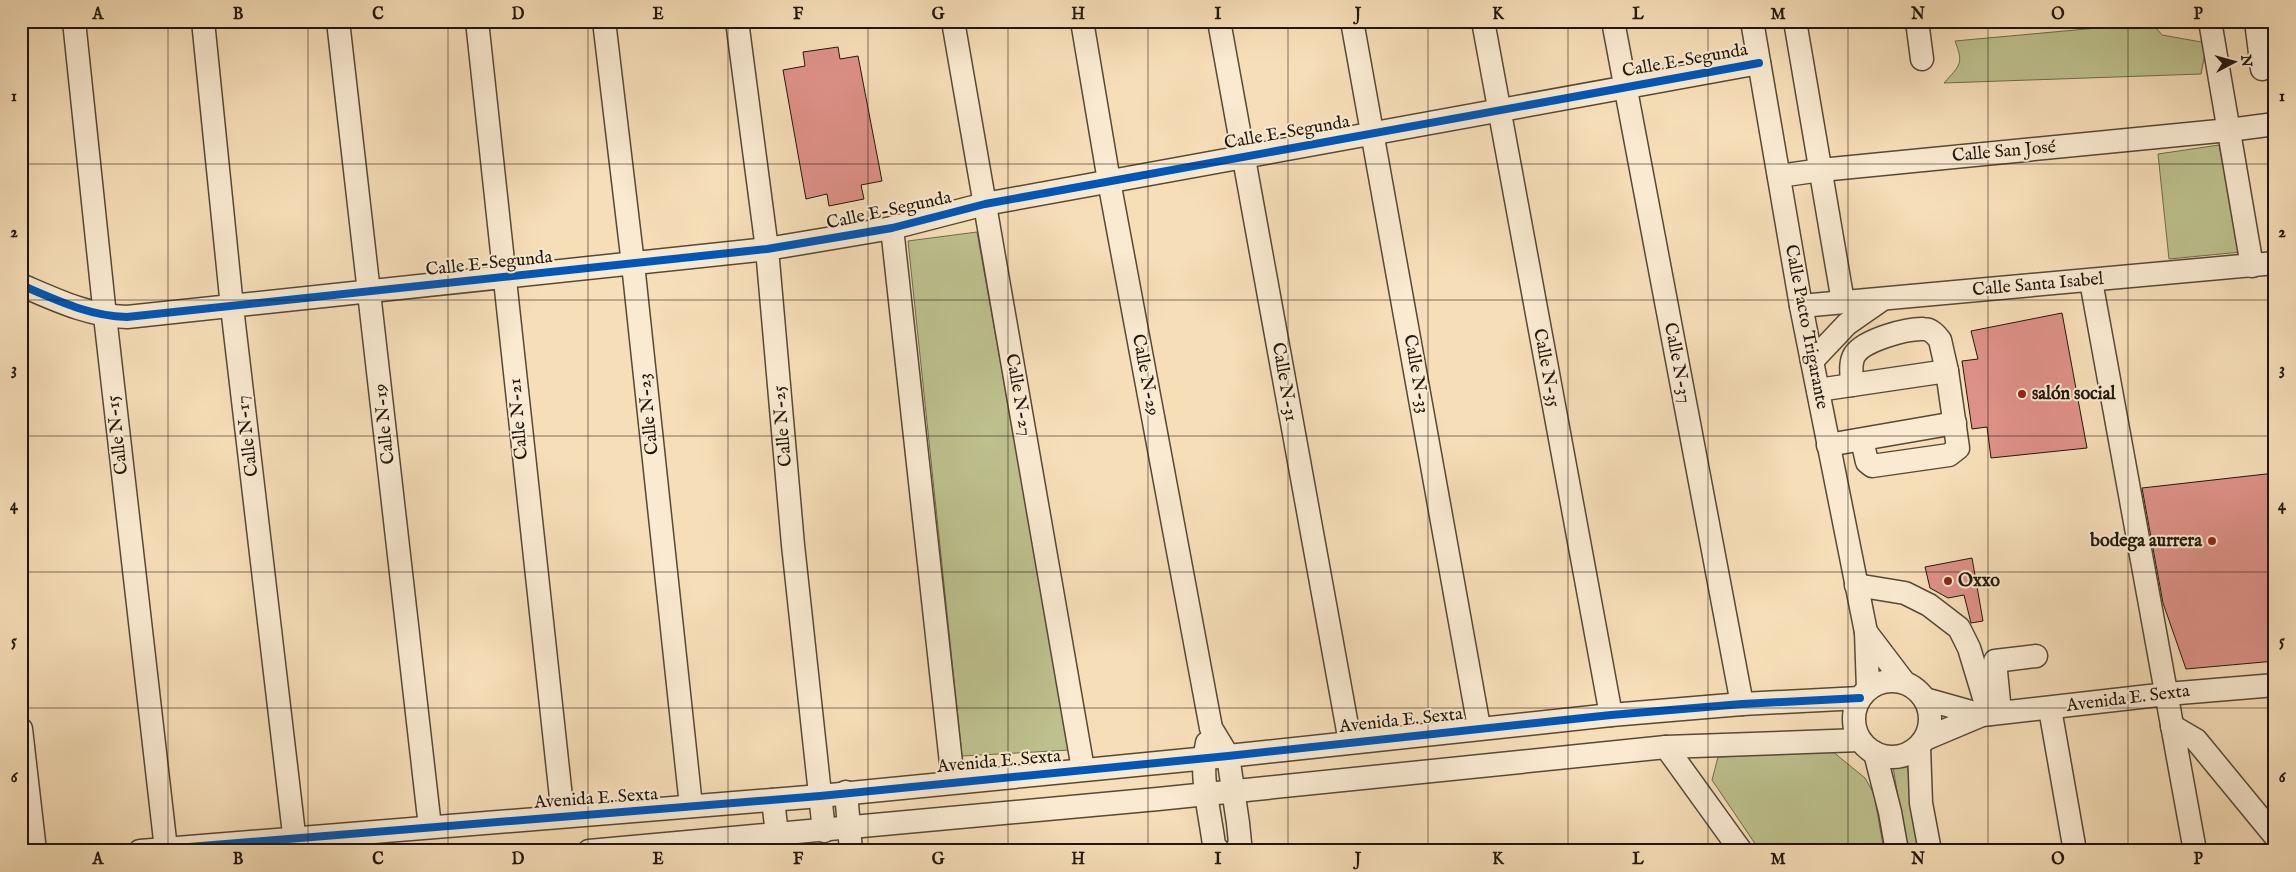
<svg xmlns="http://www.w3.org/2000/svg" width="2296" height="872" font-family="'IM FELL English',serif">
<rect width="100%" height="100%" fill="#f6deb8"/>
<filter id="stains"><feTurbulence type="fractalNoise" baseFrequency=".004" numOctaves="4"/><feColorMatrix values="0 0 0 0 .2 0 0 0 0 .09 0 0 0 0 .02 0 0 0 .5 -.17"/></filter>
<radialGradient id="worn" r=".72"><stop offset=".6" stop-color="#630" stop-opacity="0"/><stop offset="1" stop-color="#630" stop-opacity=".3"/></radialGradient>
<g fill="#bdc18e" stroke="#6e6c4c">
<path d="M 2152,23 L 2162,35 L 2207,43 L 2201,74 L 1944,83 C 1960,65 1964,64 1955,41 Z"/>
<polygon points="2219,145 2241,252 2169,259 2158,154"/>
<polygon points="977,232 1070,750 962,756 908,241"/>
<polygon points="1832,751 1865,778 1874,794 1884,851 1760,851 1712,780 1718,757"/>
<polygon points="1907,766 1923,851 1907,851 1893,767"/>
</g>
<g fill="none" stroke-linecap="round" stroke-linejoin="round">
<polyline stroke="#6c7b6a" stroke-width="5.5" points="815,848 815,851"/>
</g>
<g fill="#de9188" stroke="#20170b">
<polygon points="838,47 840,59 858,56 882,181 861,185 864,199 829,206 827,194 806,199 783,70 805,66 803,52"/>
<polygon points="2062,313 2087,448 1991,458 1987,427 1972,429 1962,361 1978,359 1971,331"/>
<polygon points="2275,473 2275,661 2186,669 2163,603 2142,488"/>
<polygon points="1972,558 1983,621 1971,623 1964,595 1948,598 1930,588 1925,567"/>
</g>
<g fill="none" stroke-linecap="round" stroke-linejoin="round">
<g stroke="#564936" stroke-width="25">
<g id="minor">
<polyline points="74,21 105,316 166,849"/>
<polyline points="203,21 232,307 296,851"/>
<polyline points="338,21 430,827"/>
<path d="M 477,21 C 507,286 533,551 563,816"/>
<polyline points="604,21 633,264 691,806"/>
<polyline points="737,21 767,249 793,545 824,831"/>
<polyline points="953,21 1083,769"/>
<polyline points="1082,21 1109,181 1211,728 1228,756 1238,823 1240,843 1236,851"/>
<polyline points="1219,21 1350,742"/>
<polyline points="1352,21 1479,727"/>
<polyline points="1483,21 1611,715"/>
<polyline points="1613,21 1742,704"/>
<polyline points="1752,21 1801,306 1866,632 1868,689"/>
<polyline points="1795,21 1843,302"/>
<polyline points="1917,21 1922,59"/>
<polyline points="2210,21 2252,266"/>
<polyline points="2256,21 2262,69"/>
<polyline points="1779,176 1821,170 2229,130 2275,124"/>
<polyline points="892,228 953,781"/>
<polyline points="2091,281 2195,851"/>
<path d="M 21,285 C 56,300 89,316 127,317 L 767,249 L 892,228 L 985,204 L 1759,63"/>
<polyline points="1801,306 2275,263"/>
<polyline points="1812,361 1847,324 1880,301"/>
<path d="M 1852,385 C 1852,375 1849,363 1855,354 C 1865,340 1907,328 1924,329 C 1931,329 1936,335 1940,340 L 1947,371 L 1958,448 L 1949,455 L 1872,466 L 1867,462 L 1862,440"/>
<polyline points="1818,390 1947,371"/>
<polyline points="1828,445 1955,423"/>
<polyline points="1856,585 1905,593 1929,605 1959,628 1969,648 1989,714"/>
<polyline points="1866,632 1904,682"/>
<circle cx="1892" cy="719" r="38"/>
<polyline points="1925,699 1982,715"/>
<polyline points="2050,709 2075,851"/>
<polyline points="2000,712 1995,661 2036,656"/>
<polyline points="2172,726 2196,740 2275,836"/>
<polyline points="21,729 35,851"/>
<polyline points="1925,739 1982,715 2167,694 2275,685"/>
<path d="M 1207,743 C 1199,775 1210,812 1214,845 L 1219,851"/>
<polyline points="1666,747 1741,851"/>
<polyline points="1919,747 1921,803 1930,851"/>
<polyline points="1875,753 1890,812 1897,851"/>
<polyline points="846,792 851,851"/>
<polyline points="773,800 779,851"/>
<polyline points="140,851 820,796 1228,756 1611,715 1742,704 1860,698"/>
<polyline points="589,851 1158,799 1666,747 1860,740"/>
</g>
</g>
<use href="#minor" stroke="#f9ead1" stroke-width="22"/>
<g stroke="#f9ead1" stroke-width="11">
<g id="cycleway">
<path d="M 21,285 C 56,300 89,316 127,317 L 767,249 L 892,228 L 985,204 L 1759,63"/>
<polyline points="140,851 820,796 1228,756 1611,715 1742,704 1860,698"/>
</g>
</g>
<use href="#cycleway" stroke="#0057b8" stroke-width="8"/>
</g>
<path fill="none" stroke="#20170b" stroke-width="1" stroke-opacity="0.55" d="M 168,21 L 168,851M 308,21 L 308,851M 448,21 L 448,851M 588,21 L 588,851M 728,21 L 728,851M 868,21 L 868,851M 1008,21 L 1008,851M 1148,21 L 1148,851M 1288,21 L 1288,851M 1428,21 L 1428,851M 1568,21 L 1568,851M 1708,21 L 1708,851M 1848,21 L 1848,851M 1988,21 L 1988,851M 2128,21 L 2128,851M 21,164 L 2275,164M 21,300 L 2275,300M 21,436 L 2275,436M 21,572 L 2275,572M 21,708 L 2275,708"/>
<g fill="#8f2418" stroke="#f9ead1" stroke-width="2">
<circle cx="2022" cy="394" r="5"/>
<circle cx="2212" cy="541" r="5"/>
<circle cx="1948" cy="581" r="5"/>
</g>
<g text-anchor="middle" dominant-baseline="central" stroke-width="4" stroke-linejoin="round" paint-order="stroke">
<g font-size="18" fill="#20170b" stroke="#f9ead1">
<text transform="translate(1685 61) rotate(-10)">Calle E-Segunda</text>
<text transform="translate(1287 133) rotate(-10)">Calle E-Segunda</text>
<text transform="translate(2004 152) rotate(-5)">Calle San José</text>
<text transform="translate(889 211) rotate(-12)">Calle E-Segunda</text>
<text transform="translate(489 264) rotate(-6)">Calle E-Segunda</text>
<text transform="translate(2038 285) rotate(-5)">Calle Santa Isabel</text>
<text transform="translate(1806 327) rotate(79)">Calle Pacto Trigarante</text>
<text transform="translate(1677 363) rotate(79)">Calle N-37</text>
<text transform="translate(1546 368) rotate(79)">Calle N-35</text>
<text transform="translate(1416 374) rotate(80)">Calle N-33</text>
<text transform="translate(1145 375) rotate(79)">Calle N-29</text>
<text transform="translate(1284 382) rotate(80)">Calle N-31</text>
<text transform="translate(1018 395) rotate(80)">Calle N-27</text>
<text transform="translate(649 414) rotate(-96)">Calle N-23</text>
<text transform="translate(519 419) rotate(-95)">Calle N-21</text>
<text transform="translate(385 424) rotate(-96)">Calle N-19</text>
<text transform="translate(783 426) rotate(-95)">Calle N-25</text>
<text transform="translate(118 435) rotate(-97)">Calle N-15</text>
<text transform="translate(248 436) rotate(-97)">Calle N-17</text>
<text transform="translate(2128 699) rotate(-7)">Avenida E. Sexta</text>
<text transform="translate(1401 721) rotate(-6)">Avenida E. Sexta</text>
<text transform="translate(999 762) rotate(-5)">Avenida E. Sexta</text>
<text transform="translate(596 799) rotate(-4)">Avenida E. Sexta</text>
</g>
<g font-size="18" font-weight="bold" fill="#20170b" stroke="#f9ead1" text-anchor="start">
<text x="2032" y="394">salón social</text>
<text x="2202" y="541" text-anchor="end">bodega aurrera</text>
<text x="1958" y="581">Oxxo</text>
</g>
</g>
<rect width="2296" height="872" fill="none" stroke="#f6deb8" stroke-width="55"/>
<g transform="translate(2234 62) rotate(84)" stroke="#f9ead1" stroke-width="4" paint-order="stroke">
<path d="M0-4L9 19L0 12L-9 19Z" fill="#20170b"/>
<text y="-8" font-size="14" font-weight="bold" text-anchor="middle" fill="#20170b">N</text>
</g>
<rect x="28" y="28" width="2240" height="816" fill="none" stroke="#20170b" stroke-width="2"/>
<g font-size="16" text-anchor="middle" font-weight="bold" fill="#20170b">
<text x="98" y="19">A</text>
<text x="238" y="19">B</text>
<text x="378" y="19">C</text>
<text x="518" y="19">D</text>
<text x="658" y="19">E</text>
<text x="798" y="19">F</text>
<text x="938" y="19">G</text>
<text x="1078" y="19">H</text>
<text x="1218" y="19">I</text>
<text x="1358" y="19">J</text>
<text x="1498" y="19">K</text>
<text x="1638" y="19">L</text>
<text x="1778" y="19">M</text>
<text x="1918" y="19">N</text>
<text x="2058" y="19">O</text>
<text x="2198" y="19">P</text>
<text x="14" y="101">1</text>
<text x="2282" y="101">1</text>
<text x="14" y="237">2</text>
<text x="2282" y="237">2</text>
<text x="14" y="374">3</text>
<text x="2282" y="374">3</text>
<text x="14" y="510">4</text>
<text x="2282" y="510">4</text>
<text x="14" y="646">5</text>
<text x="2282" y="646">5</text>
<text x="14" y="782">6</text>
<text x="2282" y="782">6</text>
<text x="98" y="864">A</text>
<text x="238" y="864">B</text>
<text x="378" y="864">C</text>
<text x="518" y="864">D</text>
<text x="658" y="864">E</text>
<text x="798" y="864">F</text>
<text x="938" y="864">G</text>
<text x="1078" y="864">H</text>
<text x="1218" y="864">I</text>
<text x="1358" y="864">J</text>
<text x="1498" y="864">K</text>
<text x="1638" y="864">L</text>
<text x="1778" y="864">M</text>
<text x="1918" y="864">N</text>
<text x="2058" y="864">O</text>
<text x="2198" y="864">P</text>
</g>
<rect width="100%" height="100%" filter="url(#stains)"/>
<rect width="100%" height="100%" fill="url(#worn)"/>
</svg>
